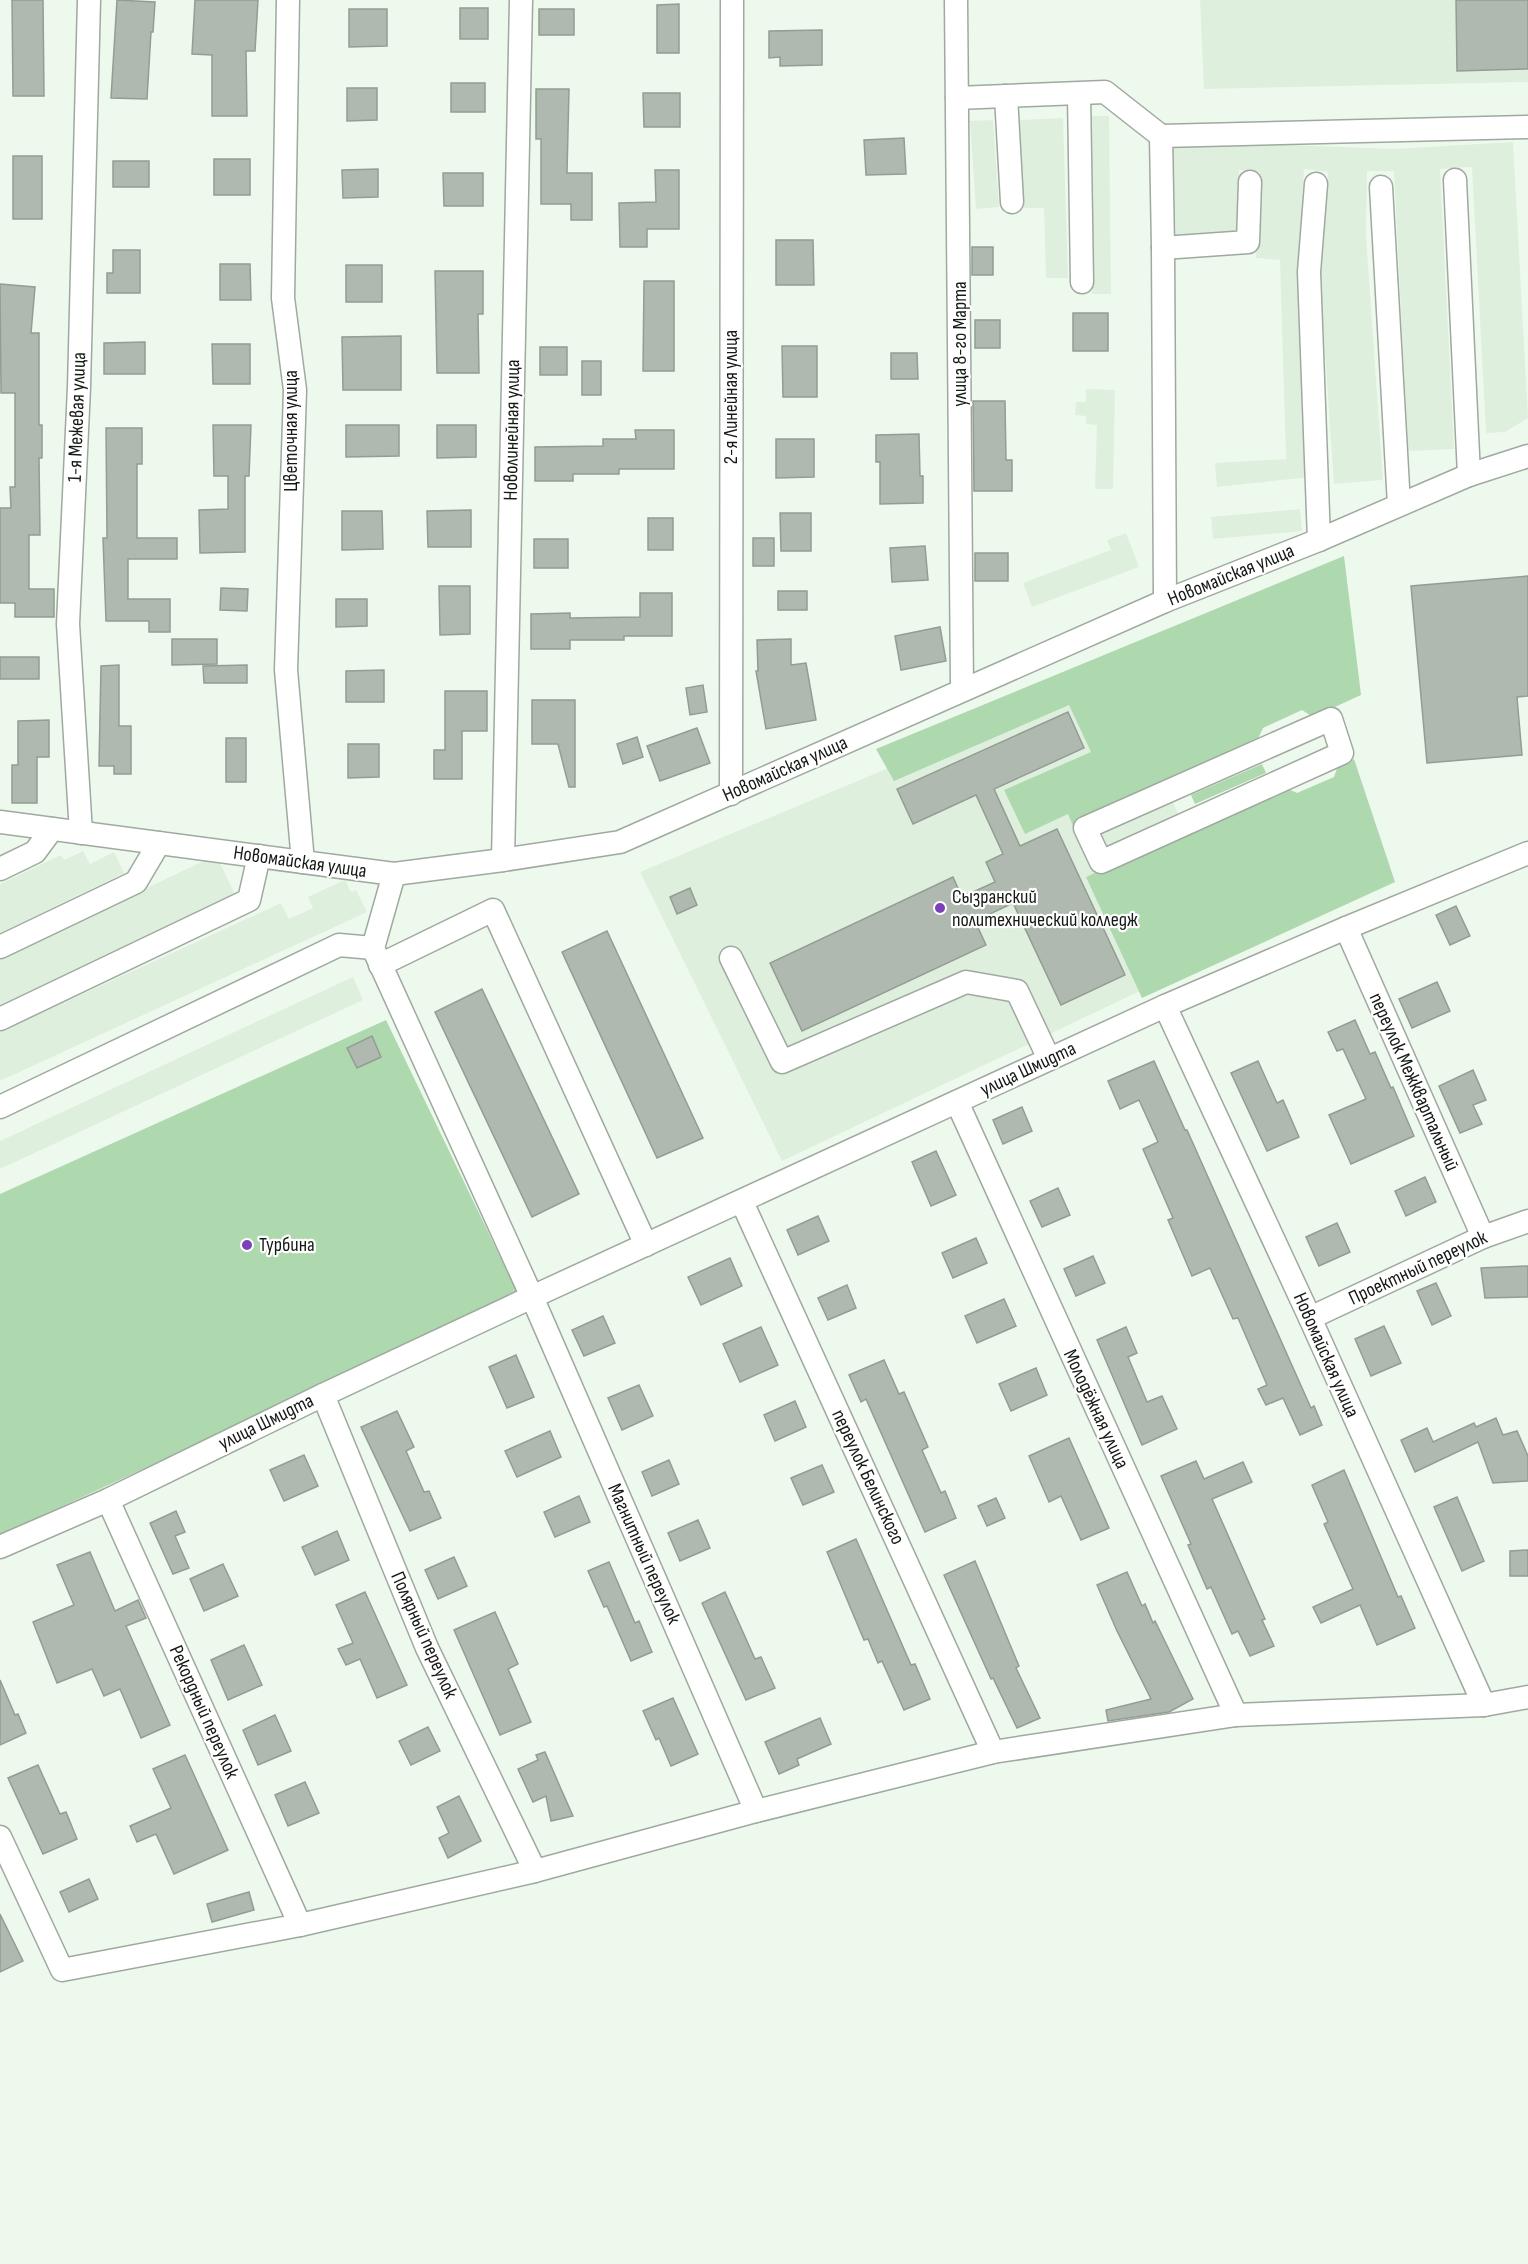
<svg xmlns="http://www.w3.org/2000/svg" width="1528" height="2264" font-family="'Sofia Sans Condensed',sans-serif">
<rect width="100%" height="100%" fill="#eef9ee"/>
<g fill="#dfefde">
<polygon points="1200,0 1528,0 1528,82 1204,89"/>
<polygon points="1091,116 1109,116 1111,294 1092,294"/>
<polygon points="1063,118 1068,278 1046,278 1044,208 1023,208 1020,120"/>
<polygon points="993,120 999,207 976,209 970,121"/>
<polygon points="1513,142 1528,418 1505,432 1486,433 1472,167 1440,169 1454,449 1408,451 1394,171 1367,171 1366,236 1383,480 1334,484 1317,239 1324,238 1328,172 1304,169 1298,263 1307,337 1311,477 1217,487 1215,463 1286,459 1280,260 1256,258 1260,172 1239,170 1239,233 1175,236 1169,147 1289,145 1393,149"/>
<polygon points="1086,389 1115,390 1113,489 1095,489 1097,425 1086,424 1086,416 1075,415 1076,402 1086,402"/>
<polygon points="1300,509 1302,531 1213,539 1211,517"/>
<polygon points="1126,533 1139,567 1032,607 1023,583 1111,550 1107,540"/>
<polygon points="1113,674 1239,944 782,1161 640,872"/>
<polygon points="83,851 90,864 114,852 124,873 0,933 0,884 61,855 64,860"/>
<polygon points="216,855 235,894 0,1006 0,958"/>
<polygon points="345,880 351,892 356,890 367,912 0,1081 0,1032 281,903 289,919 313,908 308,897"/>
<polygon points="353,977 363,1000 0,1169 0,1141"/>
</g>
<g fill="#aed8ae">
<polygon points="1344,556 1361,695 1313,717 1302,710 1263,728 1257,741 1073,826 1068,814 1025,834 1004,790 1091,752 1069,705 894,781 876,749"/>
<polygon points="1354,759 1395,882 1142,998 1086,877 1284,787 1297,793 1334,777 1338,766"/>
<polygon points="1262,764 1266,773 1195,804 1191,795"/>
<polygon points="386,1020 519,1296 0,1535 0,1194"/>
</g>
<g fill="#afb9af" stroke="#939d93" stroke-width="1.5">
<polygon points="12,0 43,0 44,96 13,96"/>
<polygon points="117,0 155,2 153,32 151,32 147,99 111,98"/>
<polygon points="195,0 258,0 255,51 246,51 247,116 212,116 212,55 192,54"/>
<polygon points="1456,0 1528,0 1528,69 1457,71"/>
<polygon points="679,4 679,53 657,53 657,5"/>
<rect x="460" y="8" width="28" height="31"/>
<polygon points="349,9 387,9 387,46 349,47"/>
<rect x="539" y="9" width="35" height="26"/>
<polygon points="822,30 822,65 780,66 780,57 769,58 769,31"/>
<rect x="451" y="83" width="34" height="29"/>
<polygon points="347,88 377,88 377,120 347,121"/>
<polygon points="536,89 569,89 567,173 592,173 592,220 571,220 571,204 541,204 541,139 536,139"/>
<polygon points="643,93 680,93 680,127 644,127"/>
<polygon points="904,138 906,174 866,175 864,140"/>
<rect x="13" y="156" width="29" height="63"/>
<rect x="214" y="159" width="36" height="36"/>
<rect x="113" y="161" width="36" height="26"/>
<polygon points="378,169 378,197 343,198 342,170"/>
<polygon points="655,170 679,170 679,229 647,229 647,247 620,247 619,203 656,202"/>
<polygon points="443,173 483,173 483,206 444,206"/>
<polygon points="776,240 813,240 814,285 776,285"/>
<rect x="972" y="247" width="21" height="28"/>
<polygon points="113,250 140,250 140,293 107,293 107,273 113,273"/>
<polygon points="220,264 250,264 251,300 220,300"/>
<rect x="346" y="265" width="36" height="37"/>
<polygon points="435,271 483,271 483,314 478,314 479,373 437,373"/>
<polygon points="644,281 674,281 674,371 643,371"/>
<polygon points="0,284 35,287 31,333 39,333 39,425 42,425 42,458 39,458 40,535 29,535 29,589 54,589 54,617 15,617 15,603 0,603 0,508 11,508 10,487 15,487 15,393 1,393"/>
<rect x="1073" y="313" width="35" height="38"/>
<rect x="975" y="320" width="25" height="28"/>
<polygon points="401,336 401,390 343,390 342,337"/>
<polygon points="145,342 145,374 104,374 104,343"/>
<polygon points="212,344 250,344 250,384 213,384"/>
<polygon points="782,346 817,346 817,397 783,397"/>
<rect x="540" y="347" width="27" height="28"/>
<polygon points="891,353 917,353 918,379 891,379"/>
<rect x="582" y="361" width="19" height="34"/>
<polygon points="973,401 1005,401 1006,460 1012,460 1012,491 974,491"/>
<polygon points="213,425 251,425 249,476 245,476 245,552 200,553 199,510 228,509 228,476 214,476"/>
<polygon points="346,425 399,425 399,456 346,457"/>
<polygon points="437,425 476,425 476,457 437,458"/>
<polygon points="106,428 142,428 142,464 137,464 137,538 177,538 177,559 128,559 128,599 170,599 170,632 149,632 149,621 106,621 103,538 107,538"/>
<polygon points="635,430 674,430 674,469 619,469 619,474 573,474 573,481 535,481 535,447 603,446 603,439 636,439"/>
<polygon points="919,434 920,476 923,476 923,503 880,504 880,462 876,462 876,435"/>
<polygon points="776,439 814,439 814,477 776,478"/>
<polygon points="471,510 471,547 428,547 427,511"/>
<polygon points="342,511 382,511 383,549 342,550"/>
<polygon points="780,513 811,513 811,551 781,551"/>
<rect x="648" y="518" width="25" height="32"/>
<rect x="753" y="538" width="21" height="28"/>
<rect x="534" y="539" width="34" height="29"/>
<polygon points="925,546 928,580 892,582 890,548"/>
<rect x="975" y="553" width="33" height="28"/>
<polygon points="1528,576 1528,696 1517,697 1522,755 1427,763 1411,586"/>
<polygon points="439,586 470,586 470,634 440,635"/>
<polygon points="221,588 248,589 247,611 220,610"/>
<rect x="778" y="591" width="29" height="19"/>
<polygon points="640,593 672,593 672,636 624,636 624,640 570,640 570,649 531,649 531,614 570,613 570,618 640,617"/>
<polygon points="336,599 367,599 367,626 336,627"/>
<polygon points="940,627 946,661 901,670 895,636"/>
<polygon points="172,639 217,639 217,664 172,665"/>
<polygon points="791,639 791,665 806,663 816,720 766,729 756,671 758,671 757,640"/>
<rect x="0" y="657" width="39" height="22"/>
<polygon points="119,665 119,726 131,726 131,774 114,774 114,766 99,766 101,666"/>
<polygon points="247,665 247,683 204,683 203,666"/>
<polygon points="384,670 384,702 346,702 346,671"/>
<polygon points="703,685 707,712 690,715 686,688"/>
<polygon points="445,691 487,691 487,731 462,731 462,779 434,779 434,750 445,750"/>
<polygon points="532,700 575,700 575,787 569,787 558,744 532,744"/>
<polygon points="1068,712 1084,748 994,789 1020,846 1057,829 1125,975 1061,1005 1013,903 975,921 986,945 802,1031 770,963 953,877 962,897 995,882 986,862 1003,854 976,795 913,824 897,789"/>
<polygon points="49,720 49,757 37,757 37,803 12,803 12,765 18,765 18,721"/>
<polygon points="697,728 710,763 660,781 647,746"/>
<polygon points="637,737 643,757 623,764 617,744"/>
<rect x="226" y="738" width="20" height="44"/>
<polygon points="348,744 379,744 379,777 348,778"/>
<polygon points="690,888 697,905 677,914 670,897"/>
<polygon points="1456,906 1470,936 1450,945 1436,915"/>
<polygon points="607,931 703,1138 657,1158 562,952"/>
<polygon points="1437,982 1450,1011 1412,1028 1399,999"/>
<polygon points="482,989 579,1194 532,1217 435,1012"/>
<polygon points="1355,1020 1370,1054 1375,1052 1391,1088 1393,1087 1414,1136 1351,1164 1329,1115 1366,1099 1343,1049 1337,1051 1328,1032"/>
<polygon points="372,1036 381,1057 357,1068 347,1048"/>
<polygon points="1154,1061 1185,1130 1187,1130 1311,1408 1314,1406 1322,1425 1300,1435 1283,1398 1266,1405 1258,1389 1267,1385 1238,1318 1233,1319 1210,1268 1192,1276 1168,1220 1173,1218 1143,1149 1158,1142 1139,1100 1120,1109 1108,1081"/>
<polygon points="1258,1061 1277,1103 1283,1100 1299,1137 1267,1151 1231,1073"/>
<polygon points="1473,1070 1486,1100 1473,1105 1482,1124 1460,1133 1439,1086"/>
<polygon points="1022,1107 1032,1131 1003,1144 993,1120"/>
<polygon points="936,1151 956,1195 931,1206 912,1162"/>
<polygon points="1425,1177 1436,1202 1406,1216 1395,1191"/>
<polygon points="1058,1188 1070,1215 1042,1227 1030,1201"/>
<polygon points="818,1216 829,1241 798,1255 787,1230"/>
<polygon points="1337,1223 1350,1252 1319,1266 1306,1237"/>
<polygon points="976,1238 987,1263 953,1278 942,1253"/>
<polygon points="1093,1256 1105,1283 1076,1296 1064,1269"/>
<polygon points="730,1258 742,1286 701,1305 688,1277"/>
<polygon points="1528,1266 1528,1297 1485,1298 1481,1268"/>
<polygon points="1436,1283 1451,1316 1432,1325 1417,1291"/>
<polygon points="847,1285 856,1308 828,1320 818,1298"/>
<polygon points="1004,1299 1016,1326 977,1343 965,1316"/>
<polygon points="603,1316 615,1343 584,1356 572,1330"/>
<polygon points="1384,1326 1401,1363 1371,1376 1355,1339"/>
<polygon points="761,1327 778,1365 740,1382 723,1344"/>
<polygon points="1126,1327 1137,1353 1128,1357 1147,1402 1162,1396 1177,1429 1142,1445 1097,1340"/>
<polygon points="516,1355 534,1397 507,1408 489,1367"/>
<polygon points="884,1360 899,1394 904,1392 928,1447 922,1450 941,1493 945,1491 956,1518 925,1532 866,1399 861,1402 849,1375"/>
<polygon points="1036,1368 1047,1395 1011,1411 999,1384"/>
<polygon points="639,1385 653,1416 622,1430 608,1398"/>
<polygon points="795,1401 806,1427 775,1441 764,1415"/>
<polygon points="397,1411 414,1447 406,1451 424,1492 429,1491 441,1518 410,1531 361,1427"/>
<polygon points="1496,1418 1503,1435 1517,1431 1528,1456 1528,1481 1493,1483 1478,1442 1415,1472 1401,1440 1427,1428 1433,1442 1474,1423 1476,1427"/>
<polygon points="550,1431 561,1457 517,1477 505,1451"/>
<polygon points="1069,1438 1109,1528 1081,1540 1061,1496 1049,1502 1029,1456"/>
<polygon points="304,1455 318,1486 284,1501 270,1470"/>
<polygon points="669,1460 679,1484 652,1496 642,1472"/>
<polygon points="1196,1461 1204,1479 1243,1462 1252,1482 1212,1499 1265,1619 1262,1620 1274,1646 1250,1656 1238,1631 1232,1634 1211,1587 1207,1589 1188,1545 1191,1544 1161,1476"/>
<polygon points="822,1465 834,1492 803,1505 791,1478"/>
<polygon points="1344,1470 1398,1597 1401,1596 1415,1628 1377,1645 1360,1605 1321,1623 1313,1607 1353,1589 1324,1524 1328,1522 1312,1485"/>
<polygon points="579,1496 590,1522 555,1537 544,1512"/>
<polygon points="1457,1497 1484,1561 1462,1571 1434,1507"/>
<polygon points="996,1498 1005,1518 987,1526 978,1506"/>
<polygon points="176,1511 185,1532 175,1536 189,1568 173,1574 150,1523"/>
<polygon points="698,1520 710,1548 680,1561 668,1533"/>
<polygon points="337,1531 349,1560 315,1575 302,1547"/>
<polygon points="856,1539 911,1665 915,1664 930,1699 904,1710 882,1661 878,1663 868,1639 864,1640 827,1552"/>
<polygon points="1528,1550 1528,1576 1510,1576 1510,1551"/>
<polygon points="90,1552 115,1611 138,1600 146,1618 126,1626 170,1725 141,1738 120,1689 104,1696 92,1669 57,1683 33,1622 74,1605 57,1565"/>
<polygon points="454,1557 467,1586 438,1599 425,1570"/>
<polygon points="975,1561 1019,1666 1016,1668 1040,1718 1017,1728 993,1678 991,1679 944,1575"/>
<polygon points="609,1562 635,1623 639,1621 652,1652 631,1661 607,1606 604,1607 588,1571"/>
<polygon points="223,1564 238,1596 204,1611 190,1579"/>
<polygon points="1127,1572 1142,1606 1145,1604 1153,1623 1155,1621 1193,1699 1169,1712 1108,1721 1106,1710 1151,1699 1117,1631 1097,1585"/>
<polygon points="365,1592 407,1685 377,1698 360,1659 346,1665 338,1649 353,1643 336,1605"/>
<polygon points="725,1592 755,1659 761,1657 775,1688 746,1700 702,1603"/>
<polygon points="495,1612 518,1664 508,1669 531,1722 500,1735 454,1630"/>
<polygon points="244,1645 262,1685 228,1700 211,1660"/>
<polygon points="0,1680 15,1715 18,1714 26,1733 0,1745"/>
<polygon points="673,1698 698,1754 671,1766 659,1738 656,1740 643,1711"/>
<polygon points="275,1715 291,1751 258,1765 243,1730"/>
<polygon points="820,1718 831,1744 797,1759 799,1765 779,1774 765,1742"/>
<polygon points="428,1727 440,1751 411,1765 399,1741"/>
<polygon points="545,1752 561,1789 573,1816 551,1821 546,1796 533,1802 518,1769 538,1760 536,1755"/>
<polygon points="185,1755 228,1850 174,1874 156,1834 137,1842 130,1826 171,1808 153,1769"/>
<polygon points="38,1765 60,1814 66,1812 77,1839 43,1854 8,1778"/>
<polygon points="305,1782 319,1813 288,1826 275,1795"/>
<polygon points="459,1796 481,1841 448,1858 439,1838 449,1833 437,1807"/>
<polygon points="89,1879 98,1899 69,1912 60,1892"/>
<polygon points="249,1892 254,1910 212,1922 207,1904"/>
<polygon points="0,1914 23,1961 0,1972"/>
</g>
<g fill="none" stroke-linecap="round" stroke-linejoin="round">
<g stroke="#9fa99f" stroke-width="25">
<g id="minor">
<polyline points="288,0 283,298 295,390 286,670 303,862"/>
<polyline points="956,0 962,689"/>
<polyline points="1079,94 1082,282"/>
<polyline points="1006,96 1012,202"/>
<polyline points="957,98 1105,92 1161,136 1163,248 1248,242 1250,182"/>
<polyline points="1161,136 1528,127"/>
<polyline points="1455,180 1469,475"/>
<polyline points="1316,184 1309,272 1319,540"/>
<polyline points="1381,187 1399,505"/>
<polyline points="1163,248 1165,601"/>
<polygon points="1331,719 1342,753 1101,862 1085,828"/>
<polyline points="731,794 732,0"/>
<polyline points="0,822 394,874 503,860 620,842 1165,601 1319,540 1469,475 1528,456"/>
<polyline points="81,833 68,624 79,387 89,0"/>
<polyline points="503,860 521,0"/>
<polyline points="0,869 35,852 52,829"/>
<polyline points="394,874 373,948 532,1297 756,1811"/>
<polyline points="1346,928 1483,1237"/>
<polyline points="0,947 136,882 159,843"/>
<polyline points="731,958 782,1062 966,982 1017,991 1049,1059"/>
<polyline points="380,965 493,910 646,1245"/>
<polyline points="1165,1006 1310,1318 1484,1705"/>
<polyline points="0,1019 249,900 259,856"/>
<polyline points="957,1102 1236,1715"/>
<polyline points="0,1107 339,945 373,948"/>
<polyline points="742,1202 993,1752"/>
<polyline points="1310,1318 1483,1237 1528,1221"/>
<polyline points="323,1395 427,1648 535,1871"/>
<polyline points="108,1500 300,1925"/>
<polyline points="0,1547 108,1500 323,1395 532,1297 1165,1006 1346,928 1528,853"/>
<polyline points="0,1837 62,1970 300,1925 535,1871 756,1811 993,1752 1236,1715 1484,1705 1528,1697"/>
</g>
</g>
<use href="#minor" stroke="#fff" stroke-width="22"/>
</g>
<g fill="#7b41b8" stroke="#fff" stroke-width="2">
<circle cx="940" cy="908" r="6"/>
<circle cx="247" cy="1245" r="6"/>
</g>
<g text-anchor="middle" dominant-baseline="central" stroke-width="4.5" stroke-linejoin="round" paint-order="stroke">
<g font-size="20" fill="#151915" stroke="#fff">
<text transform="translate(960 344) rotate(-90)">улица 8-го Марта</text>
<text transform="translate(731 397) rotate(-90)">2-я Линейная улица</text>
<text transform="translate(77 417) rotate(-88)">1-я Межевая улица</text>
<text transform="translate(512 430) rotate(-89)">Новолинейная улица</text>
<text transform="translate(291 431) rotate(-90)">Цветочная улица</text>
<text transform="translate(1231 575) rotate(-22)">Новомайская улица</text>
<text transform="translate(785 769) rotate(-24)">Новомайская улица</text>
<text transform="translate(300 862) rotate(8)">Новомайская улица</text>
<text transform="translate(1028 1069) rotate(-25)">улица Шмидта</text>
<text transform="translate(1414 1082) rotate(66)">переулок Межквартальный</text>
<text transform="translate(1418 1268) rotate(-25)">Проектный переулок</text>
<text transform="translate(1326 1355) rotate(66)">Новомайская улица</text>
<text transform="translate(1096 1409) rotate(65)">Молодёжная улица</text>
<text transform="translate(266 1422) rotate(-26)">улица Шмидта</text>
<text transform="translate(868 1477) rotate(65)">переулок Белинского</text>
<text transform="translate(644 1554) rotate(66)">Магнитный переулок</text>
<text transform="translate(424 1635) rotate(66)">Полярный переулок</text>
<text transform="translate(204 1712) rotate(66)">Рекордный переулок</text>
</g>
<g font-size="20" fill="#151915" stroke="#fff" text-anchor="start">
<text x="952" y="897">Сызранский<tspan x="952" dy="23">политехнический колледж</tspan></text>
<text x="259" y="1245">Турбина</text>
</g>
</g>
</svg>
